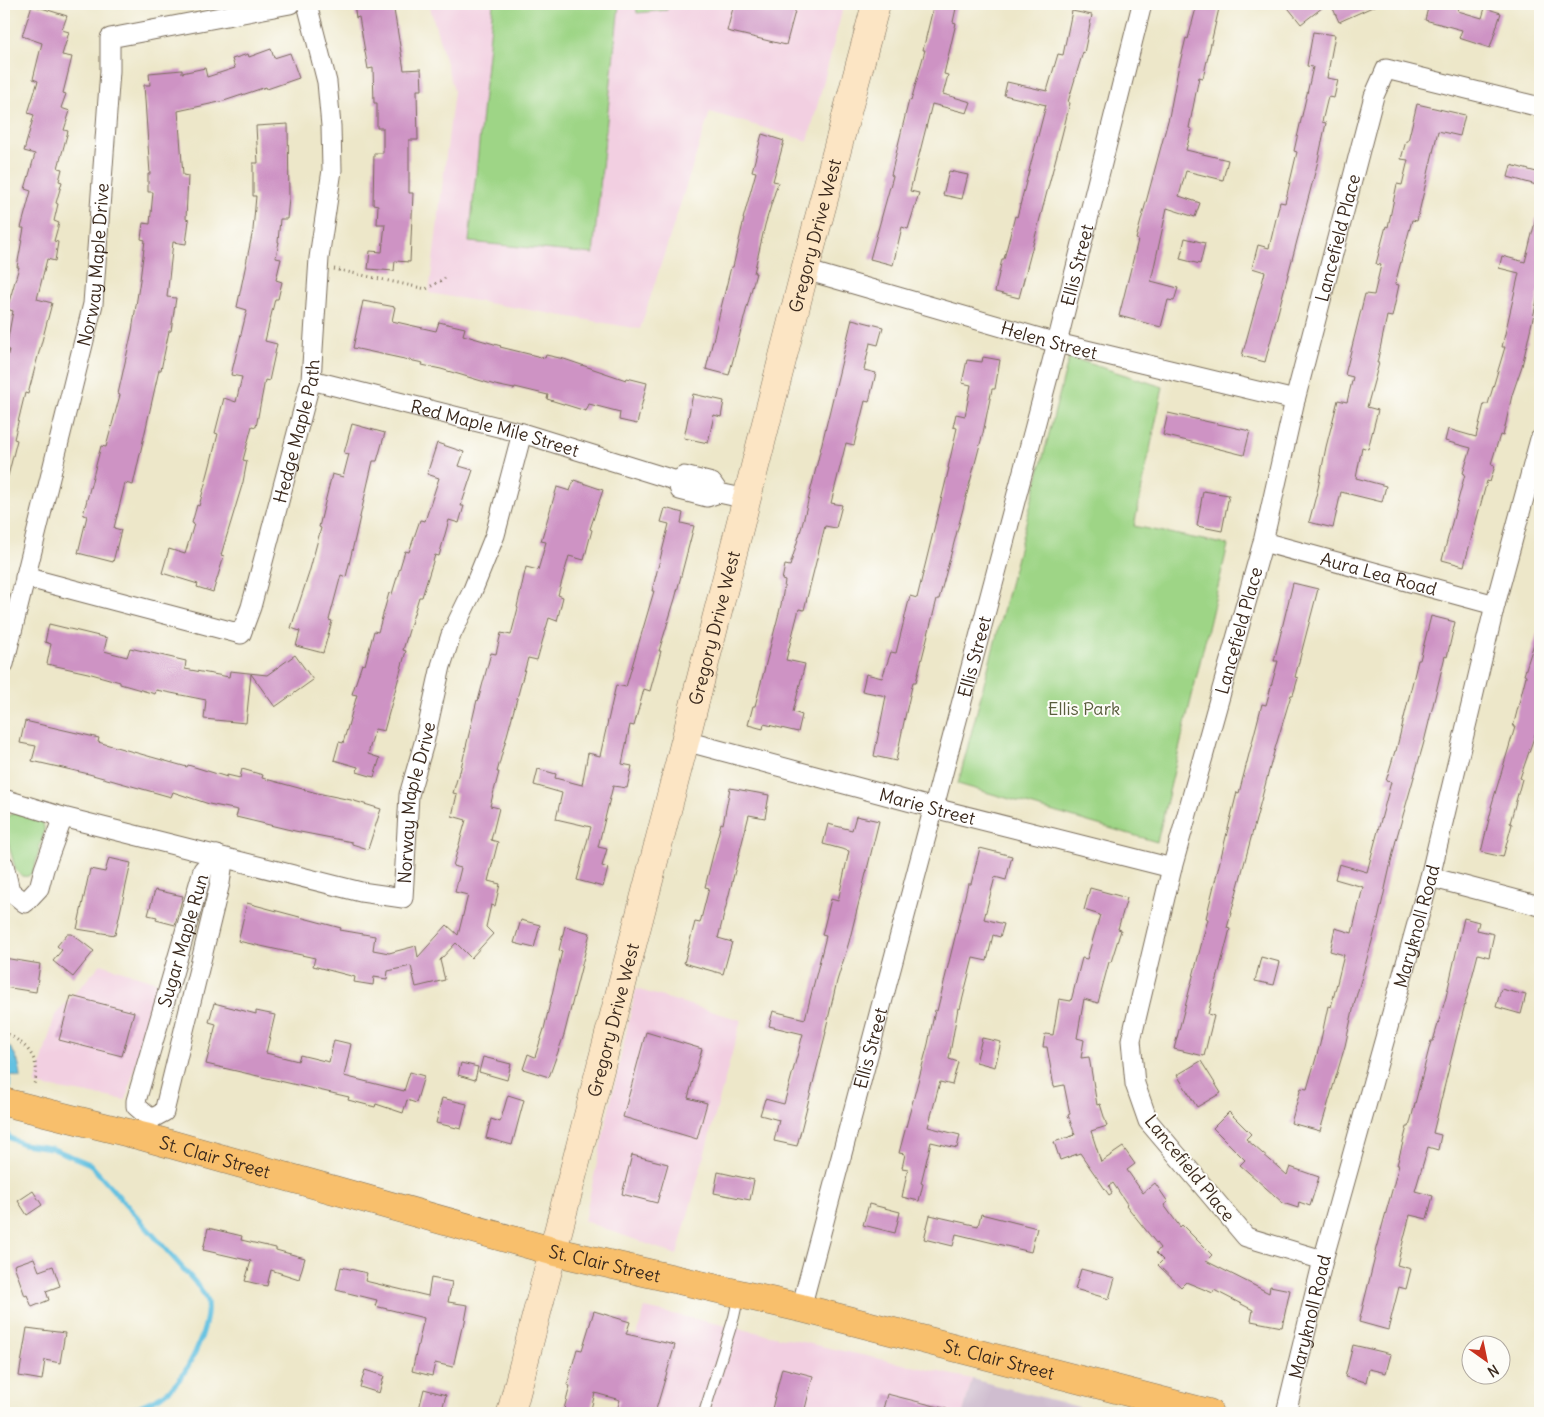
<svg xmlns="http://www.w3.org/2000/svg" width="1544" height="1417" font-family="Delius,sans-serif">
<rect width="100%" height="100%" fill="#fdfcf7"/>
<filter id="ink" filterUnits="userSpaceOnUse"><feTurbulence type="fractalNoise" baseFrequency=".02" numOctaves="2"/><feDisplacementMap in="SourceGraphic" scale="10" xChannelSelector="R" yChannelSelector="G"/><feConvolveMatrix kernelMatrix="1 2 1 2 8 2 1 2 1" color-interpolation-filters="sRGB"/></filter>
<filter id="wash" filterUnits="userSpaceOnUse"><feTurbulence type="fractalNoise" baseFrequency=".0096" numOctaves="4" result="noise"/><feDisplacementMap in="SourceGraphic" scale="20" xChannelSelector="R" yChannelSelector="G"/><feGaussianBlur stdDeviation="1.12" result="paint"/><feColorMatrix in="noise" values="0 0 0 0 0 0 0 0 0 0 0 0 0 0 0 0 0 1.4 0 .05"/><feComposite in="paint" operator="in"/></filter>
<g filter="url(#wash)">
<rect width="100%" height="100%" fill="#ede7c9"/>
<g fill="#f2cfe1">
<polygon points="429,4 844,4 808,141 710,112 640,329 429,293 454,91"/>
<polygon points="101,964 157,982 126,1100 35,1085 55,1015"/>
<polygon points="636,989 741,1020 677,1255 584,1221"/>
<polygon points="645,1308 972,1379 963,1413 612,1413"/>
</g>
<polygon fill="#cfbdcf" points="972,1379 1102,1413 963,1413"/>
<g fill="#9ed586" stroke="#6c8052">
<polygon points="493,4 619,5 593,254 469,242"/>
<polygon points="636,4 667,4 667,10 637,13"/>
<polygon points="1069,357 1163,387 1134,526 1228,545 1157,842 958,784"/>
<path d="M 15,813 C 22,815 35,815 41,820 C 42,821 44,826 44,827 C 45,834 40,843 39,850 C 36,861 33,888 16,871 L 5,831 L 5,817 Z"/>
</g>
<path fill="#63c1e1" stroke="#4f7680" d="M 4,1042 C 16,1051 20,1064 21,1078 L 4,1073 Z"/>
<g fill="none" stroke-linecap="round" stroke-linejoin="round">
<g stroke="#63c1e1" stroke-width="5">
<polyline points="4,1057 9,1068 8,1095"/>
<path d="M 4,1128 L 10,1138 L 23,1144 L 51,1148 L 90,1164 L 195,1282 C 199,1288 206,1295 207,1302 C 210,1328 186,1381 163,1395 C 151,1402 137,1407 124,1413"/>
<polyline points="4,1128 7,1111"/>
</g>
</g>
<g id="blocks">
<g fill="#ce93c4">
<polygon points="354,4 393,4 404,70 421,69 422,90 417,90 418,140 409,140 409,193 413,193 410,262 395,261 394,271 368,269 370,251 382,252 385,224 377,224 378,205 373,204 374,153 383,153 383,128 377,128 377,103 374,103 373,68 368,69 359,17 356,18"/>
<polygon points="734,4 797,4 786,45 727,31"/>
<polygon points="934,4 957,4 953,22 956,23 944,74 948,75 943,94 971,102 967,113 932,104 910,191 919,193 908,229 902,227 893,265 870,259 893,176 891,175 899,141 909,100 911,101 925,50 923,50"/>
<polygon points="1197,4 1220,4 1203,78 1199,77 1189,128 1192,129 1186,150 1228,160 1223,180 1186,171 1179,196 1200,203 1195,217 1167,208 1151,281 1178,288 1174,301 1168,300 1161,327 1119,316 1138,240 1136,239 1169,117 1178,70 1186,38 1188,39"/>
<polygon points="1285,4 1327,4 1301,24"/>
<polygon points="1331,4 1379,4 1339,22"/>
<polygon points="1429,4 1460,4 1458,11 1482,18 1485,8 1501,13 1490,48 1459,38 1462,30 1425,20"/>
<polygon points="32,5 67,16 62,30 69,32 62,55 72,57 63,93 66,94 61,108 70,111 64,130 68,131 58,168 62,169 59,181 62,182 56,203 58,204 54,221 59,223 54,241 58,242 55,261 47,259 37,299 52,303 28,394 25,393 14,439 17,440 8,476 4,476 4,370 9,350 6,349 13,311 7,309 19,267 17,267 24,228 21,228 31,191 25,189 35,154 24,151 34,115 28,113 38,81 33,79 42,43 22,36"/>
<polygon points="1072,11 1092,15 1084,53 1083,52 1068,102 1070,103 1062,135 1019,298 995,292 1002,259 1004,259 1015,216 1017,217 1046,105 1004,95 1007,82 1047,91 1058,54 1063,55"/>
<polygon points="1313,32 1335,35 1327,78 1338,80 1334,98 1328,97 1322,122 1326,123 1317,165 1265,362 1242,356 1265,272 1252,268 1258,245 1269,248 1280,202 1285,203 1297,152 1294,151 1313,67 1307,66"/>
<polygon points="271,49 274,58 290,53 299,78 267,89 266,87 224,101 178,111 183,175 188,176 186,219 189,220 186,244 173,242 167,297 176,298 171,331 169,331 161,370 159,370 133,485 125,483 114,528 121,530 113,562 78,553 87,516 83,515 101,446 106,447 120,395 118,394 132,331 140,280 145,240 141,239 143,223 150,224 153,192 148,192 148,174 150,174 144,85 150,85 149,73 182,70 182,73 205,68 207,77 235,68 232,59 248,54 249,57"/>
<polygon points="1417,104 1465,115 1460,136 1438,131 1417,221 1412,220 1395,284 1399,285 1392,317 1387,316 1377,363 1379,363 1367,407 1378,410 1368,449 1362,447 1356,478 1386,486 1382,502 1341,492 1333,528 1309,522 1318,488 1326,447 1338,400 1347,402 1353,377 1345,375 1365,294 1374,295 1381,265 1376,264 1386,226 1388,227 1397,184 1402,185 1408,160 1401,159 1406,141 1408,141"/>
<polygon points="288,124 289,198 287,219 280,219 278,242 279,242 276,258 281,259 276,280 282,282 278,299 275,299 265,341 277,344 269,381 265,380 256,427 252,426 243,460 247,461 243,482 221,555 224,556 213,592 197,587 198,584 162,573 169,549 185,554 194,524 192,523 197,505 199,506 208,473 218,434 215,433 224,398 236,402 242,377 231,375 247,310 237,307 253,230 256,196 253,196 253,163 258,163 256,126"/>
<polygon points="762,134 784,141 773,181 778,182 765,225 754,273 756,273 729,375 706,369 731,267 733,267 744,219 743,219 756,172 752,171"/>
<polygon points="1511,165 1540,173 1540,186 1508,177"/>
<polygon points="949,171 968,175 962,199 943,195"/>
<polygon points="1536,218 1540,219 1540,287 1522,366 1512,395 1503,436 1500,435 1491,464 1495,466 1490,482 1487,481 1464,566 1442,560 1465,474 1463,473 1471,448 1445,441 1448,429 1476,437 1484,404 1488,404 1505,347 1502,347 1519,273 1499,268 1502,256 1525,262"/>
<polygon points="1185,238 1205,243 1200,264 1180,259"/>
<polygon points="363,301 395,307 392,321 436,331 439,322 465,328 463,335 501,346 500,347 545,358 546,355 564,359 626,380 627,378 647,383 637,424 619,420 620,412 589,404 586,411 547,399 548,395 515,387 514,389 495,385 441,369 422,365 423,363 353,348"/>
<polygon points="852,319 883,327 878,345 870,343 864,370 876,373 869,402 865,401 854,445 846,443 831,503 842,505 836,528 825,526 804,610 799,609 786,660 805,664 793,712 802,715 798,732 764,724 763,729 748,725 753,706 755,706 781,605 785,581 782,580 785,565 790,566 802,526"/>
<polygon points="983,357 1000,360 995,389 992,389 983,433 950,558 939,599 937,599 916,682 913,682 905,717 896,761 874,756 886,696 862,691 866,674 882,678 891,652 896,653 910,596 917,598 949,468 948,468 957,428 953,427 956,414 965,416 971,385 962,383 967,360 982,362"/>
<polygon points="693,394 724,401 721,417 714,415 708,443 684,438"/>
<polygon points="1168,413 1250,431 1244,455 1163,435"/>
<polygon points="352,424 385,433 377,461 373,461 346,577 341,575 329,620 332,621 323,653 296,646 300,631 291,628 309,573 321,528 319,527 332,474 343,477 349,454 344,453"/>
<polygon points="437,443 464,452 459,466 473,470 461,506 464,506 459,523 449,520 439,556 435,555 422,597 419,597 403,650 406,651 384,731 375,729 368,754 380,758 374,777 357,772 358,767 334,760 339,742 343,743 357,695 352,694 362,664 365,665 374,631 378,632 389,593 392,594 405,551 409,552 420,520 425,521 439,478 427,474"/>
<polygon points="574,480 603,490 590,529 592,530 584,560 569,556 558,595 563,597 557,621 549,618 537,660 528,658 497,772 499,772 490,806 499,808 491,840 498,842 488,881 500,884 495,906 491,905 486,927 493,934 471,958 456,943 440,960 445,980 416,987 411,966 388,971 387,979 374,977 373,985 354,982 355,977 313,966 315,958 238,941 247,903 341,928 340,930 375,936 373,950 389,953 416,946 418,957 447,925 458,935 468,895 455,892 461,868 453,866 466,820 452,816 457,794 453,793 459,772 460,772 477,700 478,701 491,653 496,654 501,633 511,635 518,608 517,607 526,567 538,570 546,542 541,541 557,487 570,491"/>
<polygon points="1203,491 1229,495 1222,531 1197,526"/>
<polygon points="665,508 683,513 681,523 694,526 675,599 659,651 661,651 650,691 644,689 634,726 630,725 622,764 632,766 627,788 613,786 598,847 607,849 602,866 608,868 603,887 577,880 591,827 556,819 562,793 534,785 538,769 556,774 555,778 582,785 588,753 600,756 616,685 626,687 654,591 652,591 669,524 661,522"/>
<polygon points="1293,583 1318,589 1295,677 1298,678 1293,695 1291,695 1274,752 1227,928 1230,929 1208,1014 1214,1016 1204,1056 1174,1049 1208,919 1206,918 1237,792 1239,793 1262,704 1266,705 1278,661 1274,661"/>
<polygon points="1431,616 1455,622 1447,657 1445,656 1424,742 1396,840 1378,920 1355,1001 1345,1046 1320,1131 1291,1123 1301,1088 1307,1089 1320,1044 1328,1006 1331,1007 1344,955 1330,951 1335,928 1352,933 1363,887 1335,879 1339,864 1367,872 1391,782 1386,781 1395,751 1396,751 1418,660 1420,660"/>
<polygon points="49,624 107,638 104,651 127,657 130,648 186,661 185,669 229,677 230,671 267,675 295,655 313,680 275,707 251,674 246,723 204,719 206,700 156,690 155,694 120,684 120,682 88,673 47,664 51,644 45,642"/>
<polygon points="1537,634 1540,634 1540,720 1520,778 1522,779 1510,823 1512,824 1503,857 1481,852 1492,807 1491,807 1515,727 1513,727 1526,676 1524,675"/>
<polygon points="25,721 99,738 98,742 187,767 188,765 227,777 227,775 240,778 242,769 263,775 262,778 317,793 351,800 381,809 368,849 352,844 352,842 295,831 236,817 238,810 209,804 173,792 171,797 89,774 32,761 36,746 20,743"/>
<polygon points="730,788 769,795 765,818 749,815 718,938 732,942 723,974 684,963 695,922 700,923 709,888 705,887 721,823 723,824"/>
<polygon points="856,816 879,821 849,942 837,981 825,1032 826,1032 797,1146 774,1141 779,1120 760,1115 765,1099 784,1104 803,1034 769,1026 773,1011 805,1019 826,936 822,935 831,899 838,901 849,851 823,844 828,824 852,830"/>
<polygon points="980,848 1012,856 1006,880 995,877 984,919 1004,924 1000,937 993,935 987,961 973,958 960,1009 958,1008 949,1059 958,1062 952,1085 940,1082 928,1127 960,1135 957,1148 931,1142 921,1183 923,1184 919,1201 902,1197 908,1169 902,1168 905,1154 899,1153 928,1044 935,1010 937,1011 968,884 971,884"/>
<polygon points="109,858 131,863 115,935 77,929 90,869 105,872"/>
<polygon points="1090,888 1127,898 1118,929 1121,930 1111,962 1109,962 1098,1003 1084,999 1077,1038 1084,1040 1081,1058 1089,1057 1097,1105 1100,1104 1107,1126 1091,1131 1101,1162 1123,1147 1135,1164 1127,1170 1143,1193 1155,1183 1168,1202 1164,1205 1180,1227 1182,1225 1212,1255 1206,1261 1269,1293 1270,1286 1290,1290 1282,1327 1251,1321 1253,1310 1214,1290 1213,1293 1186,1282 1181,1287 1158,1265 1163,1260 1156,1253 1160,1248 1126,1205 1127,1204 1113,1183 1109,1186 1112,1193 1109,1195 1080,1153 1060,1160 1054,1142 1075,1135 1068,1115 1070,1114 1064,1085 1054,1087 1047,1047 1043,1047 1045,1034 1053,1035 1059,999 1071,1001 1082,958 1087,959 1100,915 1084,910"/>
<polygon points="155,890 183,896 175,925 156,920 157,917 148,915"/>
<polygon points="1464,918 1479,922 1477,930 1494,934 1489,957 1478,954 1457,1035 1433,1133 1441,1135 1438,1150 1428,1147 1415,1191 1433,1196 1427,1219 1410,1215 1397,1265 1411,1269 1406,1289 1399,1287 1388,1330 1359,1322 1376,1253 1375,1252 1399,1165 1397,1165 1407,1127 1409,1127 1431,1041 1433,1041 1446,997"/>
<polygon points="521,920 540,925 534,948 514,943"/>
<polygon points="565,926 590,933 564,1035 549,1077 523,1069 528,1054 535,1057 544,1029 562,951 559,950"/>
<polygon points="67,934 72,934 94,951 73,977 53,961 62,950 57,946"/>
<polygon points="1261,957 1280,962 1274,985 1255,981"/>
<polygon points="4,958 40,964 36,992 4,987"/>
<polygon points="1501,989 1526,995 1521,1014 1496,1007"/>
<polygon points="71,996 134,1012 122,1056 59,1040"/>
<polygon points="214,1003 256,1014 256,1011 275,1015 266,1053 298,1061 300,1055 329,1062 334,1040 351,1044 344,1076 404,1091 410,1072 424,1076 416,1103 407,1100 403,1113 376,1104 375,1107 348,1100 349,1097 206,1064 216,1024 209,1022"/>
<polygon points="646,1032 702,1049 688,1098 707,1103 697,1139 623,1117"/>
<polygon points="982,1038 1001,1042 995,1067 976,1062"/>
<polygon points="483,1057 511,1064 507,1080 479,1072"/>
<polygon points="1201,1061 1221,1093 1197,1107 1177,1075"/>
<polygon points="461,1063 478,1067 475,1080 458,1075"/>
<polygon points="508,1095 524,1100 512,1145 486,1138 491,1119 500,1122"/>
<polygon points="442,1098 467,1104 461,1129 436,1123"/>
<polygon points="1229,1112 1251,1134 1246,1139 1287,1175 1290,1167 1319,1177 1310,1206 1299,1202 1298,1208 1283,1203 1240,1165 1245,1160 1213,1128"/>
<polygon points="632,1155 668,1164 657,1203 622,1194"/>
<polygon points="718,1172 754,1180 750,1200 714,1193"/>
<polygon points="33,1191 42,1205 27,1215 18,1201"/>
<polygon points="869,1204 900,1212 895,1233 863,1225"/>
<polygon points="981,1214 1037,1228 1031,1252 956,1234 953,1246 924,1239 930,1215 978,1226"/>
<polygon points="208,1228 242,1236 241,1240 276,1248 276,1250 305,1258 299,1279 271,1270 267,1286 245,1281 251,1261 203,1250"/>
<polygon points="34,1258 39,1271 53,1266 60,1286 46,1291 49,1300 32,1307 27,1295 25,1296 14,1265"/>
<polygon points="341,1267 367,1273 365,1281 428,1296 431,1278 452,1282 448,1302 468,1305 464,1327 462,1327 453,1367 435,1363 432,1376 412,1371 424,1318 375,1306 377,1300 336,1290"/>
<polygon points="1081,1269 1115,1278 1109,1299 1075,1289"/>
<polygon points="594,1311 630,1322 626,1334 675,1345 655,1413 616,1413 620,1400 595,1393 590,1413 563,1413 570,1386 567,1385 577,1349 582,1350"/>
<polygon points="27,1328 65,1333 60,1363 45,1360 42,1380 19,1376"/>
<polygon points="1353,1345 1391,1354 1386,1373 1369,1369 1366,1382 1345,1377"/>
<polygon points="782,1368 813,1376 804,1413 771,1413"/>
<polygon points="365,1370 384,1376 379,1393 360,1387"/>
<polygon points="424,1389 446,1395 441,1413 418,1413"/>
<polygon points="887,1394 947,1409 946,1413 882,1413"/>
</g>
</g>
</g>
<g filter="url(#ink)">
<use href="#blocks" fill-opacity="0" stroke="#796c5a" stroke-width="1"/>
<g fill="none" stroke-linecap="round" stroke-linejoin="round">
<g stroke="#796c5a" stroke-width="12">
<polyline id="lane" points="704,1413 734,1317 739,1294"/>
</g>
<g stroke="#796c5a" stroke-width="21">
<g id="street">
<path id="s1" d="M 805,270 L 1057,343 L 1295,400"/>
<path id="s2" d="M 311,380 L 522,433 L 677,481"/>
<polyline points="677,481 680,490 707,497 719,493 747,499"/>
<polyline points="677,481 684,476 712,483 719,493"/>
<path id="s3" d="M 1263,542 L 1495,605"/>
<path id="s4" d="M 25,577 L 241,634 L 251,607 L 311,380 L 319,258 L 332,170 L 331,126 L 327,82 L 307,4"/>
<path id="s5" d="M 4,664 L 93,304 L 110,71 L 110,38 L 290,4"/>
<path id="s6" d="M 685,741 L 934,808 L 1172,868"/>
<path id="s7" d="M 4,799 L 63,817 L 361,892 L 403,898 L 409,795 L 424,743 L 441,666 L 451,635 L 472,592 L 495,535 L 522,433"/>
<polyline points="4,865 10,891 25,903 39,888 44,869 63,817"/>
<polyline points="1430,877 1540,906"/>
<path id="s8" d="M 151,1119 L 136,1106 L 136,1101 L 203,870 L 217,855"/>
<polyline points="145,1137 151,1119 164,1112 220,883 222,869 217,855"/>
<path id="s9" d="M 1323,1260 L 1246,1237 L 1148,1121 L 1135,1084 L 1131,1040 L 1172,868 L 1263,542 L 1295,400 L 1374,96 L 1386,69 L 1540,107"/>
<path id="s10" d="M 801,1308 L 1057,343 L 1142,4"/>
<path id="s11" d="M 1286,1413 L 1323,1260 L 1430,877 L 1495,605 L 1540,439"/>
</g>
</g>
<g stroke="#796c5a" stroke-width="29">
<g id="secondary">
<path id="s12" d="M 511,1413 L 685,741 L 805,270 L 876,4"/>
</g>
</g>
<g stroke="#796c5a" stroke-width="29">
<g id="primary">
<path id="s13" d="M 4,1102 L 145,1137 L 552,1251 L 801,1308 L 1209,1413"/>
</g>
</g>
<g stroke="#796c5a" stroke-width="3" stroke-dasharray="1 4" stroke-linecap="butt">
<polyline points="334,269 426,289 447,277"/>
<path d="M 4,1032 C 26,1043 44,1061 33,1086"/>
</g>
<use href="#lane" stroke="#fff" stroke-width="10"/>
<use href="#street" stroke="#fff" stroke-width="19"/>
<use href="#secondary" stroke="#fce5c4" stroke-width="28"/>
<use href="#primary" stroke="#f8bf6c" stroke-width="28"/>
</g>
</g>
<g text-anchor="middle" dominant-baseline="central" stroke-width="4" stroke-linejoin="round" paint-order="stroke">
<g font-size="18" fill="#3b2a1e" stroke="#fdfcf7">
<text stroke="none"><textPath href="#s12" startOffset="1216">Gregory Drive West</textPath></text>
<text stroke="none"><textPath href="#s9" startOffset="1144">Lancefield Place</textPath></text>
<text stroke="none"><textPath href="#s5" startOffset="410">Norway Maple Drive</textPath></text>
<text stroke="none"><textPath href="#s10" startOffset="1079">Ellis Street</textPath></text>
<text stroke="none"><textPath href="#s1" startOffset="254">Helen Street</textPath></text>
<text stroke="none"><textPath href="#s2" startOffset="190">Red Maple Mile Street</textPath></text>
<text stroke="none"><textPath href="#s4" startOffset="434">Hedge Maple Path</textPath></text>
<text stroke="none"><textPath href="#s3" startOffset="120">Aura Lea Road</textPath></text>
<text stroke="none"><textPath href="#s12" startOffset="811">Gregory Drive West</textPath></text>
<text stroke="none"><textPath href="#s9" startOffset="739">Lancefield Place</textPath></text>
<text stroke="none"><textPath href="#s10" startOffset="674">Ellis Street</textPath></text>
<text stroke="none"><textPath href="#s7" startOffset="508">Norway Maple Drive</textPath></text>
<text stroke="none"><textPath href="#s6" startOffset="251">Marie Street</textPath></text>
<text stroke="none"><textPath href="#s11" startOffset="504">Maryknoll Road</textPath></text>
<text stroke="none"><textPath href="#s8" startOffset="192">Sugar Maple Run</textPath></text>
<text stroke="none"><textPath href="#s12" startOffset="406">Gregory Drive West</textPath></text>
<text stroke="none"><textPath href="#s10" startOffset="269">Ellis Street</textPath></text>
<text stroke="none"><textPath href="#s13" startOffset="218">St. Clair Street</textPath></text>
<text transform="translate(1190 1168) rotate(51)">Lancefield Place</text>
<text stroke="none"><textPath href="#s13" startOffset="622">St. Clair Street</textPath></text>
<text stroke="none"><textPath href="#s11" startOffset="99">Maryknoll Road</textPath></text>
<text stroke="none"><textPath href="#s13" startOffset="1028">St. Clair Street</textPath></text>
</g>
<g font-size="18" fill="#595d3d" stroke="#fdfcf7">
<text x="1084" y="708">Ellis Park</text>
</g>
</g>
<rect width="1544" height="1417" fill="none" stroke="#fdfcf7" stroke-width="20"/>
<g transform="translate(1486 1360) rotate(147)"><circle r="24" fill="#fdfcf7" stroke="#afa8a0"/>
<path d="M0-4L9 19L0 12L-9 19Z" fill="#c8321e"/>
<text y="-8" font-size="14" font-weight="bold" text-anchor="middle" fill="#3b2a1e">N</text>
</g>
</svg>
